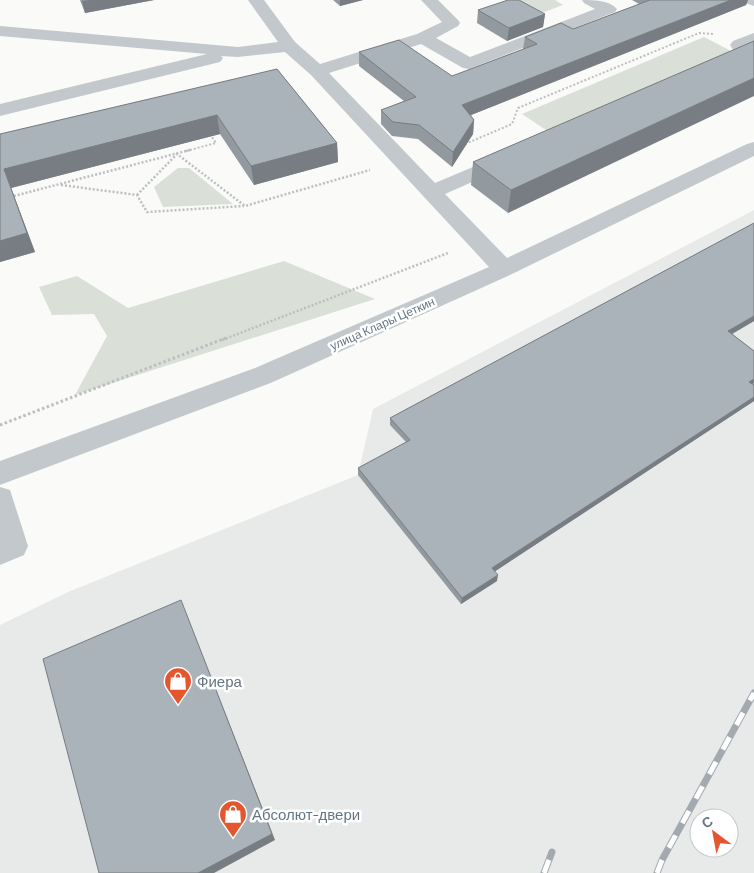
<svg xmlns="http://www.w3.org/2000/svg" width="754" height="873" font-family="Barlow,sans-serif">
<rect width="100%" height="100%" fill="#fafaf8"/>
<path fill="#e8e9e9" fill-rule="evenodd" d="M 754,210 L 754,873 L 0,873 L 0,625 L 68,592 L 358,475 L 373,409 ZM 699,818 L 729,818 L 729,848 L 699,848 Z"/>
<g fill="#dadfd7">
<polygon points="513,0 555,0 563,5 531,17"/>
<polygon points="704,37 735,53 552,134 522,114"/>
<polygon points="178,168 189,168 233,204 163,207 154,187"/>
<polygon points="284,261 375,299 75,395 107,336 94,314 52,315 39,287 77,276 128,308"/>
</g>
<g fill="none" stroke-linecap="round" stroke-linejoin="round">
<g stroke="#bbbfc2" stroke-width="2" stroke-dasharray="2 2" stroke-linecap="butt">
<polyline points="465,144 512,124 518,108 699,33 713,34"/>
<polyline points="186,151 216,143 210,134"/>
</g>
<g stroke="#bbbfc2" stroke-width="2.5" stroke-dasharray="2 2" stroke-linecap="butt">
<polyline points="61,185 137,195 147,212 244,206"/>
<polyline points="137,195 177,154 245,206 370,170"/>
<polyline points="10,197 190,150"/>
<polyline points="222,340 448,253"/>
</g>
<polyline stroke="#bbbfc2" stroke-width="3" stroke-dasharray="2.5 2.5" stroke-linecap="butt" points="0,425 226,338"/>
<g fill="#c3c8cc" fill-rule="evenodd">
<path d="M 248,0 L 264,0 L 295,42 L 320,64 L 417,34 L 442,22 L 421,0 L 438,0 L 458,20 L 460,23 L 458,26 L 436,38 L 470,57 L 595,9 L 584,3 L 582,0 C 594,0 609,0 617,9 L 615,12 L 469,69 L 463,68 L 421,44 L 329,73 L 435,183 L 499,156 L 506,154 L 513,156 L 516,160 L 513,164 L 445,194 L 507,258 L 747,144 L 754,142 L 754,156 L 512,274 L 273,382 L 0,485 L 0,461 L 255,368 L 489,267 L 311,75 L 285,52 L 238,57 L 221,56 L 223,58 L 220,62 L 0,116 L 0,104 L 207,54 L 0,36 L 0,26 L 238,47 L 278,42 Z"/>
<polygon points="743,0 754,0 754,6 745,3"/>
<path d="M 754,33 L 754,44 L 749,47 L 754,55 L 751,59 C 739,64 726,73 713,70 L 710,66 L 713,62 L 735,53 L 730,45 L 733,41 Z"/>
<polygon points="0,487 10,490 28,546 24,555 0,565"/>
</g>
<g stroke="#a2aab0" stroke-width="7">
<g id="rail">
<polyline points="544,873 552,852"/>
<polyline points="657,873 662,860 754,693"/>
</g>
</g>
<use href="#rail" stroke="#fff" stroke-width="5" stroke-dasharray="14" stroke-linecap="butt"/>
</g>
<g fill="#929a9f">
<polygon points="80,0 154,0 85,13"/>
<polygon points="333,0 363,0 340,6"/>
<polygon points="632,0 748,0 746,5 471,115 474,120 473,134 452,167 418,139 392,136 381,124 381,110 404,101 359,66 359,52 452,76 523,49 525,37 573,29 639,4"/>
<polygon points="478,10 545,14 543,27 507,41 477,23"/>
<polygon points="754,41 508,213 471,185 473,162"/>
<polygon points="277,69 337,143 338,162 254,185 220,134 11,188 35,252 0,262 0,134"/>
<polygon points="754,223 754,321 732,334 754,351 754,383 753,384 754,385 754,401 495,571 497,581 461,604 358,475 358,468 406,442 390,425 390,418"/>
</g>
<g fill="#777d82">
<polygon points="90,0 154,0 85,13 82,1"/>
<polygon points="340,0 363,0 340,6"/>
<polygon points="731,0 748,0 746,5 461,119 462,105"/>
<polygon points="545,14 543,27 507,41 509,28"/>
<polygon points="754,78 754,96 508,213 511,190"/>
<polygon points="217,115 220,134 11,188 35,252 0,262 0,241 4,169"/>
<polygon points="474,120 473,134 452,167 453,152"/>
<polygon points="337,143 338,162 254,185 251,166"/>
<polygon points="754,316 754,321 725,338 728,331"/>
<polygon points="754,379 754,383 746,389 749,382"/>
<polygon points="754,397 754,401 491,574 492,568"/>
<polygon points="498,575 497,581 461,604 462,598"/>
<polygon points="185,611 275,840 214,873 198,873"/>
</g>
<g fill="#aab3b9" stroke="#777d82">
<polygon points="508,0 519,0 545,14 509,28 478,10"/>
<polygon points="650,0 731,0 462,105 474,120 453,152 419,125 393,122 381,110 416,97 359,52 399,40 452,76 537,44 525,37 561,23 573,29"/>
<polygon points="754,41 754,78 511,190 473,162"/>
<polygon points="277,69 337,143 251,166 217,115 4,169 27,233 0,241 0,134"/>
<polygon points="754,223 754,316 728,331 754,351 754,379 749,382 754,385 754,397 492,568 498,575 462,598 358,468 410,440 390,418"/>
<polygon points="181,600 272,834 198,873 99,873 43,659"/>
</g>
<defs>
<g id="shop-pin" transform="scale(1.4375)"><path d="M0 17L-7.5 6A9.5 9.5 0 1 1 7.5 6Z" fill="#e4572e" stroke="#fff"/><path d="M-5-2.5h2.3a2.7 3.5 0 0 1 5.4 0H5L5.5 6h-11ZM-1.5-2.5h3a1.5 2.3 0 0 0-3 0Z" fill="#fff"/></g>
</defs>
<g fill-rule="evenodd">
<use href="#shop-pin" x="178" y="681"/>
<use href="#shop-pin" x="233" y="814"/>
</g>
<g text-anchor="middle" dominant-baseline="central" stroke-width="5" stroke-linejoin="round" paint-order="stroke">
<g font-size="12" fill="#657683" stroke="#fff">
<text transform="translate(382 323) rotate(-24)">улица Клары Цеткин</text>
</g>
<g font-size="15" fill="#657683" stroke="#fff" text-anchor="start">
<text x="197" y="681">Фиера</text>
<text x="252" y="814">Абсолют-двери</text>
</g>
</g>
<g transform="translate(714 833) rotate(328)"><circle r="24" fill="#ffffff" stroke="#c1c8cd"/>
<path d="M0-4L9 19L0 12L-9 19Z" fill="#e4572e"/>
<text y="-8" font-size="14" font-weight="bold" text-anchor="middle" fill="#657683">С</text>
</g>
</svg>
